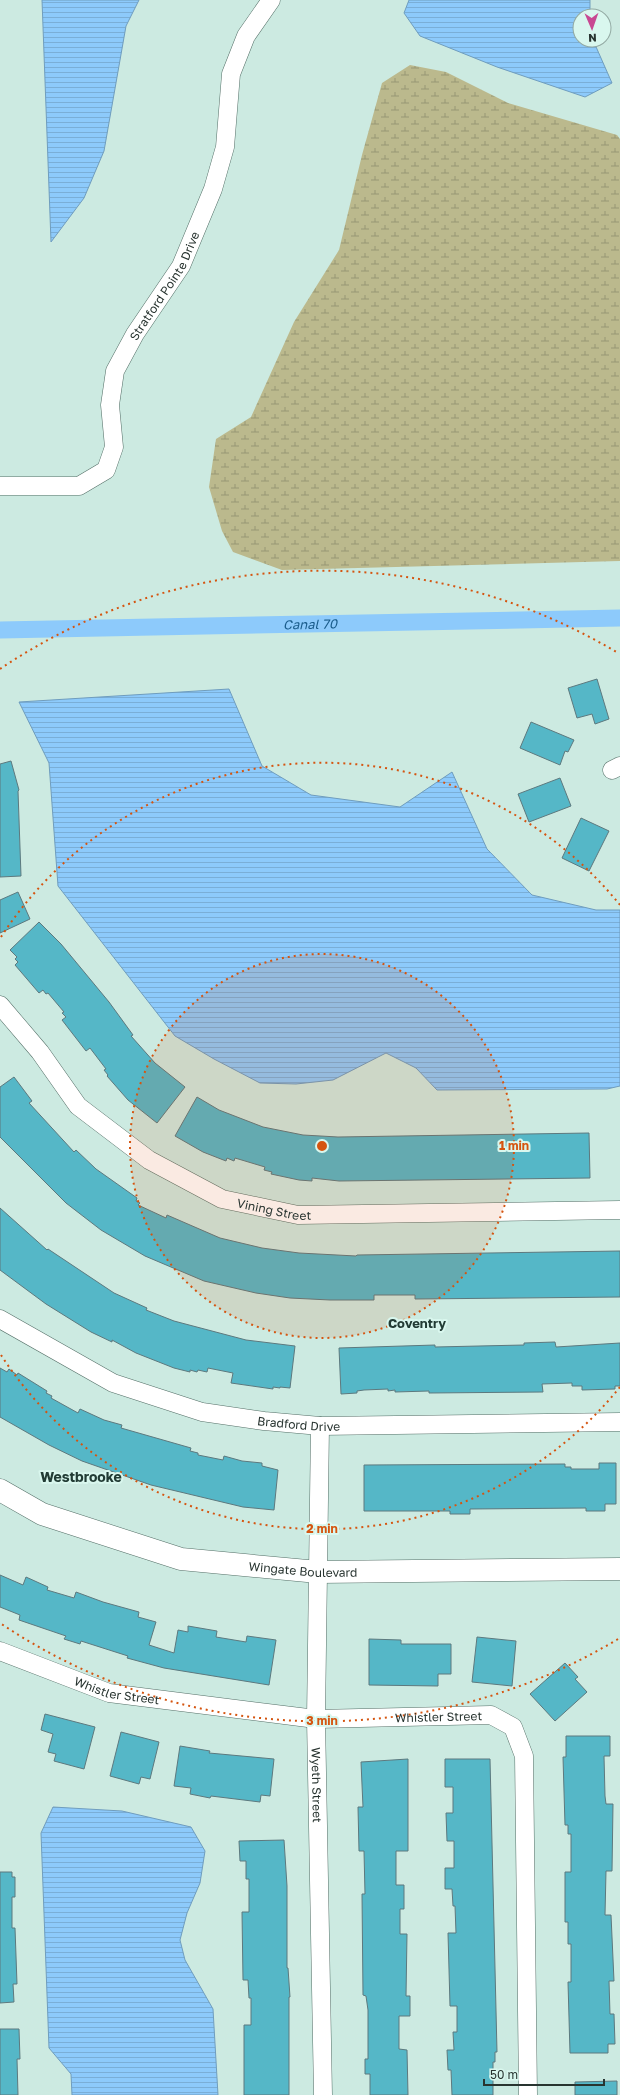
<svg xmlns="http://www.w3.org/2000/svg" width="620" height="2095" font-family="'Golos Text',sans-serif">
<defs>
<pattern id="wetland-marsh" width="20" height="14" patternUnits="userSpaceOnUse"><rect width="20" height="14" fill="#bbb98d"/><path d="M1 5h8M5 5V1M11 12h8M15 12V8" fill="none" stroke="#989774"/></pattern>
<pattern id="water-rules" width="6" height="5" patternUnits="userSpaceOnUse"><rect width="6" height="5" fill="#8dcafb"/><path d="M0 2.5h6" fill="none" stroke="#7aaed7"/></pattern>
</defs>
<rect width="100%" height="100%" fill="#cceae1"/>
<polygon fill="url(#wetland-marsh)" points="410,65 446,72 508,103 617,135 620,139 620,561 282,570 233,552 222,531 209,487 216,439 251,417 294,322 339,250 362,155 382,83"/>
<g fill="url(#water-rules)" stroke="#6f9dbe">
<polygon points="42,0 139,0 126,26 104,151 84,198 51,242"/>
<polygon points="409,0 590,0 590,16 580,16 580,40 593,40 612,83 585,97 497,67 420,36 404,13"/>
<polygon points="229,689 262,766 311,795 400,807 452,772 487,849 532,895 596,910 620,910 620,1086 607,1089 437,1090 416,1068 386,1053 333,1080 296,1084 260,1083 214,1059 175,1036 58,886 49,763 19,702"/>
<polygon points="53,1807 122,1811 191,1827 205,1851 200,1883 187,1913 180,1940 185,1960 213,2009 218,2095 72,2095 71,2074 49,2048 41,1833"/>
</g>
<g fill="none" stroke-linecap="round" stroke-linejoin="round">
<path stroke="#8dcafb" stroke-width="17" id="s1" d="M 0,630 L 620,618"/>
</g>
<g fill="#55b7c7" stroke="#5d797e">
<polygon points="597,679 609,719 595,724 592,714 577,718 568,688"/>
<polygon points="531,722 574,740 568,752 565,751 560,765 520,748"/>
<polygon points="11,761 19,790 18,791 21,876 0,877 0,764"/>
<polygon points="560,778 571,806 529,822 518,794"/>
<polygon points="581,818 609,831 589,871 562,858"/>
<polygon points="18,892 30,919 0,933 0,900"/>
<polygon points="39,922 61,944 109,1002 133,1035 131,1036 155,1063 185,1087 157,1123 128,1100 107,1076 108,1075 104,1070 106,1069 90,1048 86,1051 62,1020 66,1017 62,1013 64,1012 48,993 46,994 43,990 39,993 15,965 18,962 15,959 17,957 10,950"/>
<polygon points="14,1077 32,1101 29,1103 74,1152 76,1150 96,1169 137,1198 136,1201 140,1203 138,1205 166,1218 167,1215 220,1238 262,1248 299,1253 356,1256 357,1255 620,1251 620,1297 415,1299 415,1295 374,1295 374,1300 330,1300 290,1298 256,1293 204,1281 145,1256 101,1230 66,1203 0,1137 0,1087"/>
<polygon points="197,1097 219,1110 263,1127 303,1135 338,1137 589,1133 590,1178 339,1181 312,1178 312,1181 299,1180 271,1174 272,1172 264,1170 265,1167 235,1158 234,1161 227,1158 226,1161 203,1152 175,1136"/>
<polygon points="0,1208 47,1250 48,1249 114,1293 147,1308 146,1310 174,1321 246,1340 295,1346 290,1388 280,1387 280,1388 273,1387 273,1389 231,1383 233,1373 208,1368 207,1372 198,1370 197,1372 190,1370 190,1372 174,1368 136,1353 112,1340 112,1342 91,1332 46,1304 0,1270"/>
<polygon points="555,1342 556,1347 620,1343 620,1386 615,1386 615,1389 582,1390 582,1386 572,1386 572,1383 542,1384 543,1392 429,1393 429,1391 395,1392 395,1390 388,1391 388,1389 364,1390 357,1391 357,1393 341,1394 339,1348 435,1345 435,1347 524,1345 524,1343"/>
<polygon points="0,1368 7,1372 9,1369 17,1375 18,1373 47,1391 46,1393 52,1396 51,1398 78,1413 80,1409 104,1420 122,1425 121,1428 191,1448 190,1451 198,1453 198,1455 223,1460 224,1456 242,1461 262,1463 262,1466 278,1470 274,1510 243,1507 151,1485 82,1461 49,1445 0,1417"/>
<polygon points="599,1463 616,1463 616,1504 605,1504 605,1511 586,1511 586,1508 470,1509 470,1514 450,1514 450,1511 364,1511 364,1465 565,1464 565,1467 571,1467 571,1469 599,1469"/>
<polygon points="0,1575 23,1585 26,1577 48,1587 47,1590 74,1598 76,1592 103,1602 139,1612 138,1617 156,1622 149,1645 174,1653 178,1630 188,1632 188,1626 217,1631 216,1637 246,1642 247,1636 276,1640 269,1685 164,1668 127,1658 128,1656 81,1641 80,1644 64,1639 66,1636 19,1620 20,1615 0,1607"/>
<polygon points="477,1637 516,1641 512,1686 472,1682"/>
<polygon points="369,1639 401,1640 401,1644 451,1644 451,1674 438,1674 438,1686 369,1685"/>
<polygon points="565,1663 578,1677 575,1679 587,1692 555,1721 530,1694"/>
<polygon points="45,1714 95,1727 84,1769 54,1761 56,1754 48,1752 53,1734 41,1730"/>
<polygon points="121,1732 159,1742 150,1779 141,1777 139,1784 110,1776"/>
<polygon points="566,1736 610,1736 610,1756 604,1756 605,1796 606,1804 613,1804 612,1871 606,1871 605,1915 611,1915 614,1981 609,1981 610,2014 614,2014 615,2044 608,2044 608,2053 570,2053 568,1982 571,1982 571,1944 568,1944 568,1922 565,1922 565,1872 571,1872 571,1834 568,1834 568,1825 565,1825 563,1757 566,1757"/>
<polygon points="180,1746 210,1751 209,1753 274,1759 270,1796 261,1795 260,1802 211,1796 210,1798 190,1794 191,1788 174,1786"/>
<polygon points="408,1759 408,1851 396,1851 396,1885 404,1885 404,1909 400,1909 400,1934 407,1934 406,1996 410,1996 410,2016 399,2016 399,2049 407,2050 408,2095 370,2095 370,2074 365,2074 365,2059 368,2059 368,2010 366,1996 363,1995 362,1894 365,1894 364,1851 359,1851 358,1807 363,1807 361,1762"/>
<polygon points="445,1759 490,1759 497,2052 495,2052 495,2062 493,2062 493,2095 452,2095 451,2070 448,2070 447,2050 454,2050 453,2032 457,2032 457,2006 450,2006 448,1933 456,1933 455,1906 453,1906 452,1889 445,1889 445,1868 454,1868 454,1841 447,1841 446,1813 453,1813 453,1787 445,1787"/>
<polygon points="284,1840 287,1886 287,1968 288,1968 290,1997 289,1997 289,2095 244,2095 244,2025 251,2025 251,1998 249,1998 248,1980 243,1980 242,1912 249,1912 249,1879 246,1879 246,1861 240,1861 239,1841"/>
<polygon points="0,1872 12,1872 12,1877 15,1877 15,1897 12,1897 12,1928 15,1928 17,1984 13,1984 14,2002 0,2003"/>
<polygon points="0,2029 19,2029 20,2059 17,2059 18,2095 0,2095"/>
<polygon points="617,2081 617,2095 575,2095 575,2082"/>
</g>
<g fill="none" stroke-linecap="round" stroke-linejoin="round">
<g stroke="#546f67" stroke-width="19">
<g id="minor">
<path id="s2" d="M 0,486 L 79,486 L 106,470 L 114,447 L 110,405 L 115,371 L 135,334 L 181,266 L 213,189 L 225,147 L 231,74 L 246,36 L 271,0"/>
<polyline points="612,770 620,766"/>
<path id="s3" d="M 0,1005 L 40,1052 L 78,1106 L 149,1160 L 222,1199 L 298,1215 L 620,1210"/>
<path id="s4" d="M 0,1319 L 113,1383 L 202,1412 L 264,1421 L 320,1426 L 620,1422"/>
<path id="s5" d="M 320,1426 L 316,1719 L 323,2095"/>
<path id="s6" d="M 0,1651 L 109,1693 L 316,1719 L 491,1715 L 513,1727 L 524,1756 L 528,2095"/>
</g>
</g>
<g stroke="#546f67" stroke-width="23">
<g id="tertiary">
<path id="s7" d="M 0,1490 L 42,1514 L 181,1559 L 318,1572 L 620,1569"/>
</g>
</g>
<use href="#minor" stroke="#fff" stroke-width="18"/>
<use href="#tertiary" stroke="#fff" stroke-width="22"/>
</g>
<circle cx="322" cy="1146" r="192" fill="#d55510" fill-opacity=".12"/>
<g fill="none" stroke="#d55510" stroke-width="2" stroke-dasharray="2 4">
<circle cx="322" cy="1146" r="192"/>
<path d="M620 1387A383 383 0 0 1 1 1355M1 937A383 383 0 0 1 620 905"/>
<path d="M618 1639A575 575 0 0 1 0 1623M0 669A575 575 0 0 1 618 653"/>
</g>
<g text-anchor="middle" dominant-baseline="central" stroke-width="4" stroke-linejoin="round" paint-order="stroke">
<g font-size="12" fill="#283430" stroke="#d9f7ee">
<text stroke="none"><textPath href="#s2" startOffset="310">Stratford Pointe Drive</textPath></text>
<text stroke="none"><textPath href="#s3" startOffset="353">Vining Street</textPath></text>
<text stroke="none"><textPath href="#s4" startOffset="321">Bradford Drive</textPath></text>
<text stroke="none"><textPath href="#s7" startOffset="317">Wingate Boulevard</textPath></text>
<text stroke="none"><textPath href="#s6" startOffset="124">Whistler Street</textPath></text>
<text stroke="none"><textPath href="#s6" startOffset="448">Whistler Street</textPath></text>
<text stroke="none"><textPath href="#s5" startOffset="359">Wyeth Street</textPath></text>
</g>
<g font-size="13" font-style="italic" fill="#1a5c8b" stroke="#d9f7ee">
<text stroke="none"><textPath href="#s1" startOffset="310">Canal 70</textPath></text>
</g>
<g font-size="13" font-weight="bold" fill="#223c35" stroke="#d9f7ee">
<text x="417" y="1323">Coventry</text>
</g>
<g font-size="14" font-weight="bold" fill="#223c35" stroke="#d9f7ee">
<text x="81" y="1476">Westbrooke</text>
</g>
</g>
<circle cx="322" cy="1146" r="6" fill="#d55510" stroke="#d9f7ee" stroke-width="2"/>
<g font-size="12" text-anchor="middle" font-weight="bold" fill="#d55510" stroke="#d9f7ee" stroke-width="4" stroke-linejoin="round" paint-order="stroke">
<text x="514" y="1150">1 min</text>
<text x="322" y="1533">2 min</text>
<text x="322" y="1725">3 min</text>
</g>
<g transform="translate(592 28) rotate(178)"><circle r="19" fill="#d9f7ee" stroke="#92a9a2"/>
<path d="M0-3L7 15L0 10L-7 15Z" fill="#c84892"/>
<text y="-6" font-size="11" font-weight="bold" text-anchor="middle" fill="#283430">N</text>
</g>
<path d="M484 2079v6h120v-6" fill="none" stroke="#283430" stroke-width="2"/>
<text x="490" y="2079" font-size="12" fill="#283430" stroke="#d9f7ee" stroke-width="3" paint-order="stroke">50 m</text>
</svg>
